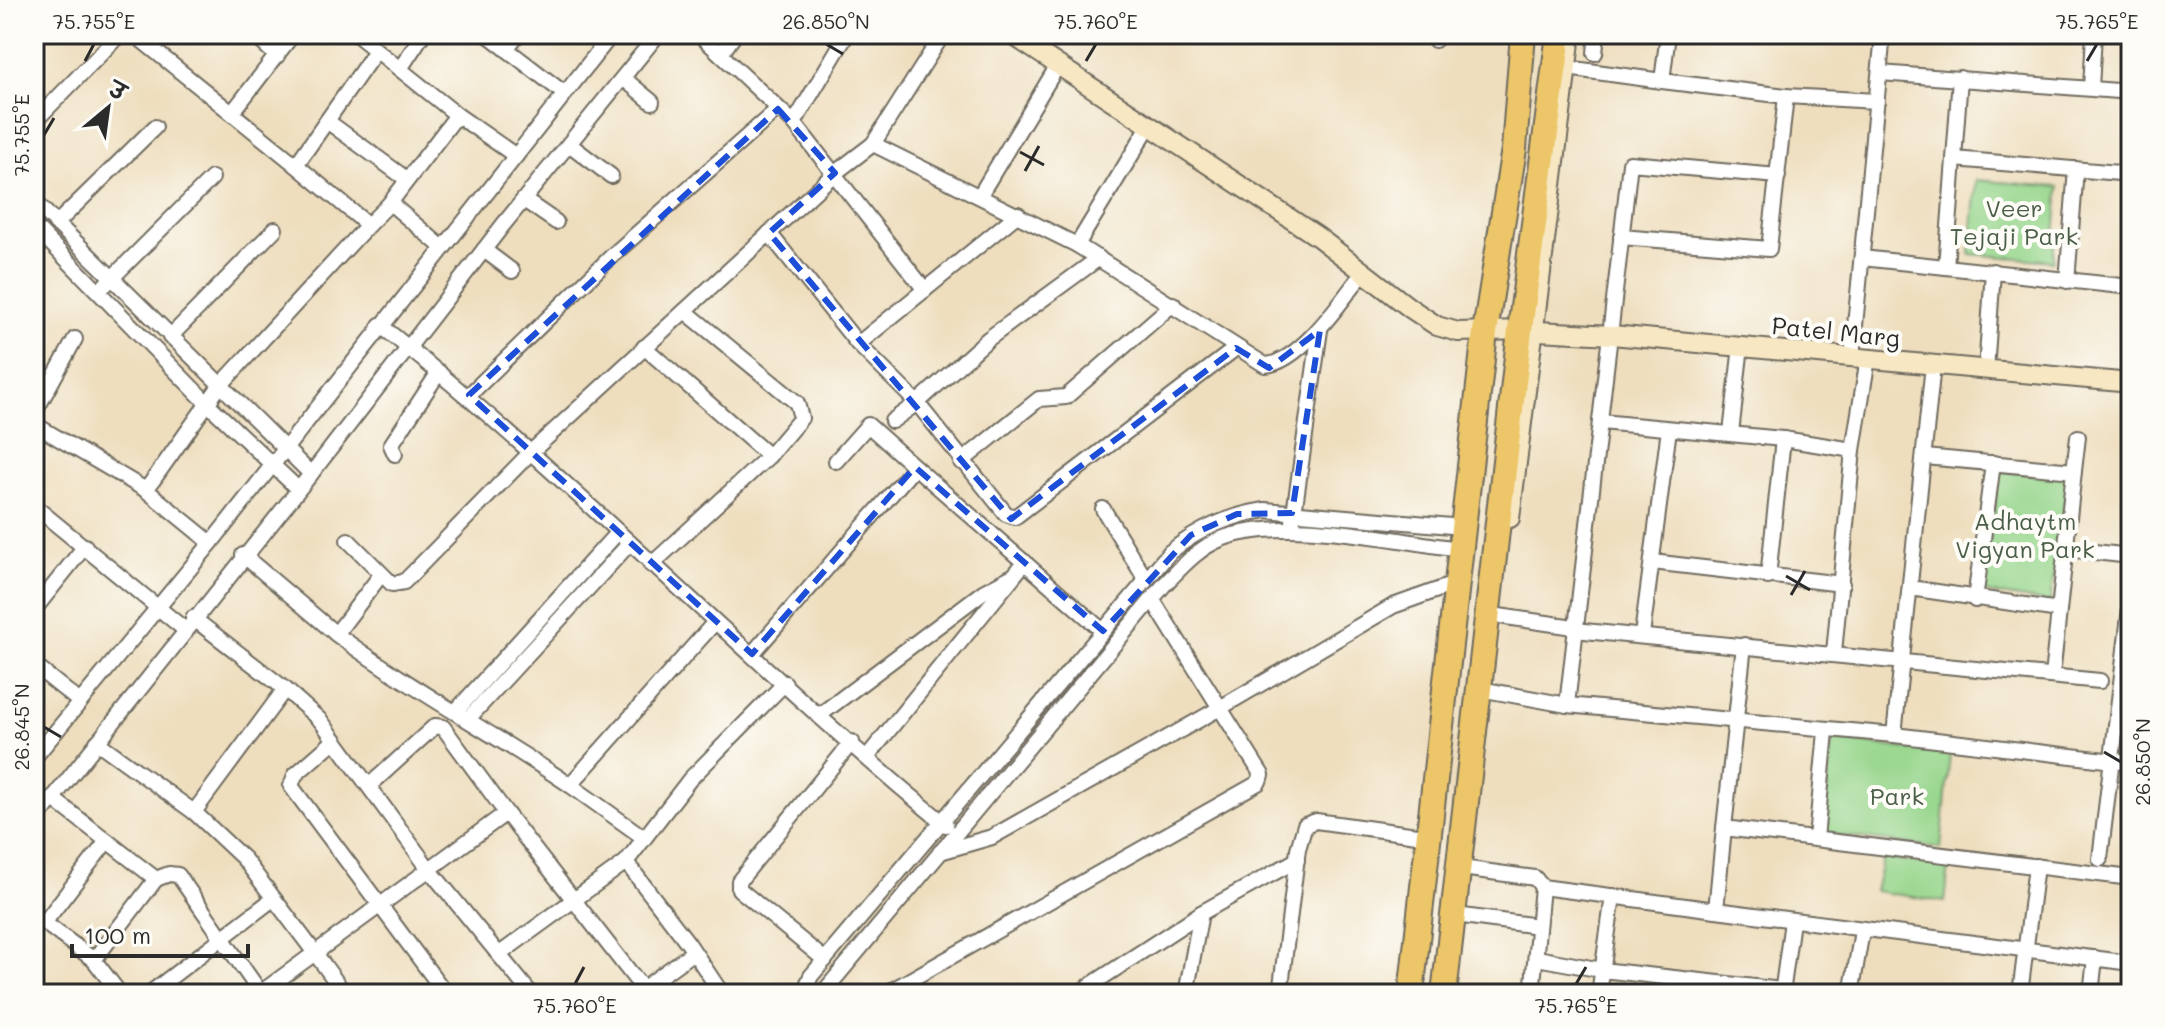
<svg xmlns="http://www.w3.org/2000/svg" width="2165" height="1028" font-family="Mali,'Playpen Sans Deva',sans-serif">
<rect width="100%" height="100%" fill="#fdfcf7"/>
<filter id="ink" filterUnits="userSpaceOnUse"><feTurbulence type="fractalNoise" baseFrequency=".0125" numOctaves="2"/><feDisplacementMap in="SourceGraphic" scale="16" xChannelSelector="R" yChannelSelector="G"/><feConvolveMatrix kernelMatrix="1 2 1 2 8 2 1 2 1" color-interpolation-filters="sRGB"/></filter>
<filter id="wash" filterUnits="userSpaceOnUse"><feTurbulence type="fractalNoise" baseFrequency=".006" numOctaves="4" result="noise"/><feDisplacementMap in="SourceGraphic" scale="32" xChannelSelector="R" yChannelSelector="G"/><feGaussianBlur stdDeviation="1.8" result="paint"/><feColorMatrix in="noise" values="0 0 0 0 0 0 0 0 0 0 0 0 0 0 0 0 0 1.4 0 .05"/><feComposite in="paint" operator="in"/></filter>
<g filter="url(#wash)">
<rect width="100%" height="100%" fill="#eedebe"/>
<g fill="#96d58b" stroke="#60805b" stroke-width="2">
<polygon points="1976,180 2059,187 2053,261 1970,254"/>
<polygon points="2000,469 2068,476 2050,603 1982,592"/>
<polygon points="1832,740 1950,754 1941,848 1823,833"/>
<polygon points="1883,858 1949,866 1945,902 1875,891"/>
</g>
</g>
<g filter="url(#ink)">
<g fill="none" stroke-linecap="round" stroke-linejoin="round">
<g stroke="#6f6a5e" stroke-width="18">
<g id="street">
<polyline points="134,34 296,165"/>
<polyline points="253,34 277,56"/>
<polyline points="356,34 457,115 516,156"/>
<polyline points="487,34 565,94"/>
<polyline points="699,34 794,123 925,290"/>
<polyline points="1435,40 1440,34"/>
<polyline points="506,49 518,34"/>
<polyline points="375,52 296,165 368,225 390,203"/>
<polyline points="1595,53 1597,34"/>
<polyline points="721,54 735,34"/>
<polyline points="1567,68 1662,81 1668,34"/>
<polyline points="400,69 423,34"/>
<polyline points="1880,73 2131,92"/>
<polyline points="623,78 652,102"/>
<polyline points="1662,81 1786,96 1877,101"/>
<polyline points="2091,88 2094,34"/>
<polyline points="232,113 293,34"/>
<polyline points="327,121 405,178"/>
<polyline points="34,122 120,34"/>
<polyline points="794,123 847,34"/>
<polyline points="569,144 611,176"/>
<path d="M 873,144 L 1077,245 L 1265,365 C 1300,363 1344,298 1364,271"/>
<polyline points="1954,159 2131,174"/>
<polyline points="980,195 1058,65"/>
<polyline points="524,200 556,222"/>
<polyline points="34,201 311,474"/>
<polyline points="56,224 155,127"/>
<polyline points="34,226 207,403 298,489"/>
<polyline points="769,233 858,344 1018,214"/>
<polyline points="1621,237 1769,249 1786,96"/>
<polyline points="1077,245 1149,126"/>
<polyline points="443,248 390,203 457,115"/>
<polyline points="484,250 512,271"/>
<polyline points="1862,258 2131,287"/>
<polyline points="1946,267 1960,78"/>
<polyline points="2067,281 2076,169"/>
<polyline points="105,285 212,178"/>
<path d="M 380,325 C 577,481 751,666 946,825"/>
<polyline points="170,337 275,229"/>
<polyline points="858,344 917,403 988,339 1099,258"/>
<polyline points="644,347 769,456"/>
<polyline points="1852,357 1883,34"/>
<polyline points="1986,370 1993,271"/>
<polyline points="469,395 614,254 778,109"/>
<polyline points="34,414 75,339"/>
<polyline points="892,421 917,403 1006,514 1015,517 1236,348"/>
<polyline points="1601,422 1783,439 1853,450"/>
<polyline points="34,424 146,490 211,543 34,758"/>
<polyline points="1731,433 1741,346"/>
<polyline points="395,454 391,445 439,372"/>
<polyline points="1925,457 2074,471 2052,676"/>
<polyline points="961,462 1039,399 1066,397 1173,304"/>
<polyline points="915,467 1103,631"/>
<polyline points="2074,471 2078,437"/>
<polyline points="146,490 219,387 368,225"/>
<polyline points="34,506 184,629"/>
<polyline points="1103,509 1146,580"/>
<polyline points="1293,520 1320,330"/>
<polyline points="348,540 392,584 404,582 531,452 835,173 873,144 943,34"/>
<polyline points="211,543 612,34"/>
<polyline points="2067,549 2131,556"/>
<polyline points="243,555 336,634 380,576"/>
<polyline points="1652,562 1842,584"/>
<polyline points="651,565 769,456 801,418 797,403 685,311"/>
<polyline points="1768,577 1783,439"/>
<polyline points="1910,588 2059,610"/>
<polyline points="1152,599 1220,708 1393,606 1457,583"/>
<polyline points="1975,600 1993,463"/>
<polyline points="34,610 85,546"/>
<polyline points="1499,616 1574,627"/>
<polyline points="193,618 285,689 321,721 429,869 531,994"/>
<polyline points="1574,630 2100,681"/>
<path d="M 336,634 C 411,689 493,733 570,785"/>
<polyline points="1642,635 1669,429"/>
<polyline points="1834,653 1853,450 1868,358"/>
<polyline points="752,654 915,467 868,425 836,461"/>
<polyline points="34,665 80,702"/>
<polyline points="1480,689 1567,705 1894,735 2131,763"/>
<polyline points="1567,705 1630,163 1778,176"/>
<polyline points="456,711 617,533"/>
<polyline points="821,714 983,592 1011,577"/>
<polyline points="468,719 629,544"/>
<polyline points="1894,735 1933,365"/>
<polyline points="335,740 295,775 291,786 446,994"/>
<polyline points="97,742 194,812 244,859 315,953 506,813 647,994"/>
<polyline points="868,756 1025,562"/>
<polyline points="370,785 435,726 443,727 506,813"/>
<polyline points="52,798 156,879 169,874 178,875 260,992"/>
<polyline points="194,812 285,689"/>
<polyline points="34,822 311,474 503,225 658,34"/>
<polyline points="1724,828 1744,645"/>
<polyline points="643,837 570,785 715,622"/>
<polyline points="1816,839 1826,731"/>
<polyline points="2100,859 2131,599"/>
<polyline points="626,862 688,943 722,994"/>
<polyline points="1469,869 1535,878 1542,887 1716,910 1724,828 2131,878"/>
<polyline points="1716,910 2131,963"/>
<polyline points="34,915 94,960 120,994"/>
<polyline points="1463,916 1538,926"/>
<polyline points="44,923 107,841"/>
<polyline points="501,953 626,862 690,779 785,683"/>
<polyline points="1537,958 1602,970 1782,990"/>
<polyline points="94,960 156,879"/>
<polyline points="825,960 739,889 739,881 852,742"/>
<polyline points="637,993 692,953"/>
<polyline points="149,994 273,899"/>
<polyline points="259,994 315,953 345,994"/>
<path d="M 803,994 L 811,976 L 1170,552 C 1199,529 1228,516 1265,510 L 1463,527"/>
<path d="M 822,994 L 1164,585 C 1181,568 1198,548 1221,539 C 1281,515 1395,541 1460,549"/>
<polyline points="885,994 1258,783 1262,775 1220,708 992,837 940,852"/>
<polyline points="1077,994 1201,913 1297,860"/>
<polyline points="1186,994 1201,913"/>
<polyline points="1280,994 1298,849 1305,825 1316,821 1431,837"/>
<polyline points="1532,994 1542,887"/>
<polyline points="1599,994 1613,896"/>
<polyline points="1782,994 1792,921"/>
<polyline points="1851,994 1862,931"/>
<polyline points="2020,994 2036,866"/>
<polyline points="2091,994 2095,958"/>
</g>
</g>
<g stroke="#6f6a5e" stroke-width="22">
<g id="secondary">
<polyline points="1011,34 1318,237 1410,308 1437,326 1458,332 1520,330 1612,335 2131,383"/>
<polyline points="1510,518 1571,34"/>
</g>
</g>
<g stroke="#6f6a5e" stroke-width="28">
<g id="highway">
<polyline points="1411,994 1485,332 1514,149 1523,34"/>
<polyline points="1444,994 1520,330 1559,34"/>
</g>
</g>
<use href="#street" stroke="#fff" stroke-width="14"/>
<use href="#secondary" stroke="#f7e8c3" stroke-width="18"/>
<use href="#highway" stroke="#ecc669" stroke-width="24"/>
</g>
</g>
<path fill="none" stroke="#1d4ed8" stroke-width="6" stroke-dasharray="16 10" stroke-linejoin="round" d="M 778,109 L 835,173 L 769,233 L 1011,519 L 1236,348 L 1269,368 L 1320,330 L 1292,513 L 1237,514 L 1191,535 L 1103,631 L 915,467 L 752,654 L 469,395 Z"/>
<path fill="none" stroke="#2b2b2b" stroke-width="3" d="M 826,44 L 843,54M 85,61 L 94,44M 1086,61 L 1096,44M 2087,61 L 2097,44M 44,135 L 54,118M 1020,152 L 1044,165M 1025,171 L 1039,146M 1786,576 L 1810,590M 1791,595 L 1805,571M 44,727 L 61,737M 2104,752 L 2121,762M 575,984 L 584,967M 1576,984 L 1586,967"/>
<g text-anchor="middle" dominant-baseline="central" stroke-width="8" stroke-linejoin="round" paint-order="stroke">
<g font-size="24" fill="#4b5e48" stroke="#fdfcf7">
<text x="2014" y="207">Veer<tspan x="2014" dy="28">Tejaji Park</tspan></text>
<text x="2025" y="520">Adhaytm<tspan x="2025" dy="28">Vigyan Park</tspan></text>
<text x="1897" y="795">Park</text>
</g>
<g font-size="24" fill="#2b2b2b" stroke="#fdfcf7">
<text transform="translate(1836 331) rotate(6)">Patel Marg</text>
</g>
</g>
<rect width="2165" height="1028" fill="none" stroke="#fdfcf7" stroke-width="88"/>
<g transform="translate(108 108) rotate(29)" stroke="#fdfcf7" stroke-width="6" paint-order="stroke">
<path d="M0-6L14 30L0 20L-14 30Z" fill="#2b2b2b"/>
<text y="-12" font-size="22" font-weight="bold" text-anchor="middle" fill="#2b2b2b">उ</text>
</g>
<path d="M72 944v12h176v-12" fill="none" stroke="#2b2b2b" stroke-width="4"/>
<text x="84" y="944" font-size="24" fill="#2b2b2b" stroke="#fdfcf7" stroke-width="6" paint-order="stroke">100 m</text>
<rect x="44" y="44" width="2077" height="940" fill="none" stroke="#2b2b2b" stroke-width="3"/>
<g font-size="20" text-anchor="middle" fill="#2b2b2b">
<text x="94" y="29">75.755°E</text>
<text x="826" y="29">26.850°N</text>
<text x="1096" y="29">75.760°E</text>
<text x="2097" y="29">75.765°E</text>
<text transform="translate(22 135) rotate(-90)" y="7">75.755°E</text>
<text transform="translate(22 727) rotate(-90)" y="7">26.845°N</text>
<text transform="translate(2143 762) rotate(-90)" y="7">26.850°N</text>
<text x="575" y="1013">75.760°E</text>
<text x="1576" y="1013">75.765°E</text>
</g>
</svg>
